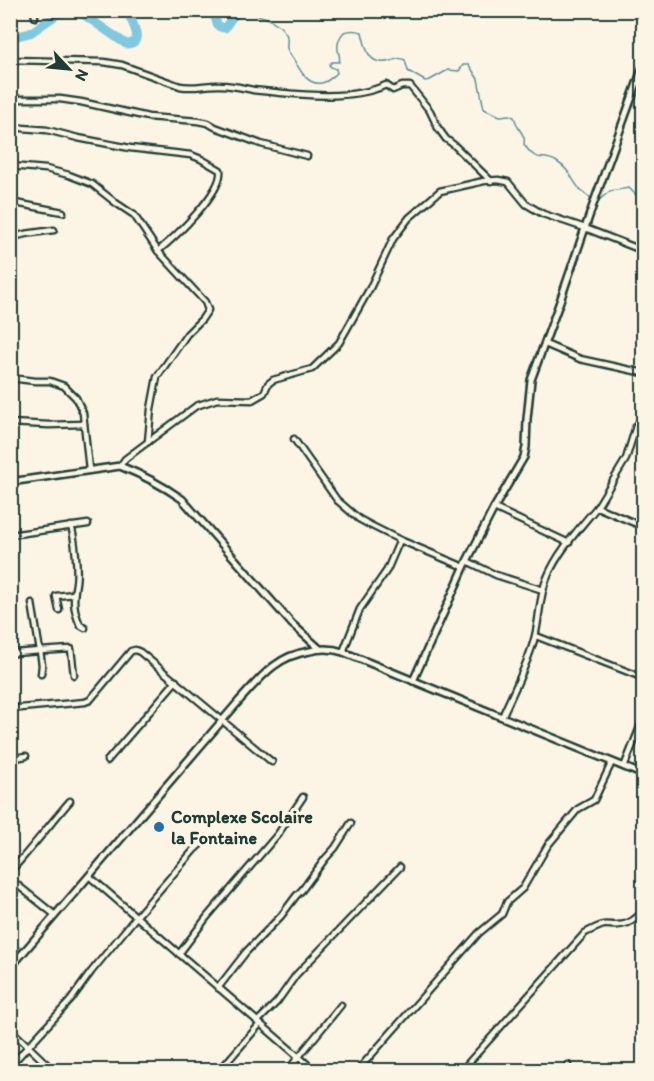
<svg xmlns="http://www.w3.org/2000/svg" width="654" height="1081" font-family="Itim,sans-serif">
<rect width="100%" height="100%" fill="#fcf5e5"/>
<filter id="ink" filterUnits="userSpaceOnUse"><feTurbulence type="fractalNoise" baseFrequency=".0167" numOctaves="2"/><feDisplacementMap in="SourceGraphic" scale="12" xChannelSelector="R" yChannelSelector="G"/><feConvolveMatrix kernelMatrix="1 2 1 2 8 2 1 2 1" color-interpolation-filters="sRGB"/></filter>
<g filter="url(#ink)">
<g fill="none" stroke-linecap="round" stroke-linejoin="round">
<g stroke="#59909b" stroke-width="1.5">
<path d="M 236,14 C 251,10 278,19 286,34 C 289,39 286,43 287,48 C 288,52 292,57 294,60 C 300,70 307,85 321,83 C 327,83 332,77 337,73 L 336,69 L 331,67 L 329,65 L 332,62 L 339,62 C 341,56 338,55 338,49 C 337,43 340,36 344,32 C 350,30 356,30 362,32 C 366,49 368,67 391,61 C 397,59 399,57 405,60 L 408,71 L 425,81 L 430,80 L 448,70 L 459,71 L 463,65 L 469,65 L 478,79 L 484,109 L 500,116 L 509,115 L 514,117 C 515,120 516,122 517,125 C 520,132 526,136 524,144 C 537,165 543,153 557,162 C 576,173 571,191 598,201 L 610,191 L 629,188 L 635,194 L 644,198"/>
<polyline points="10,958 20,947"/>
</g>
<g stroke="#7fc8e0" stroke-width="9">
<path d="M 212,10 C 218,17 213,28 225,28 C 229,23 230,18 236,14"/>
<path d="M 10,28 L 18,36 L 30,33 L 59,13 L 80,12 L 126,44 C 144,44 134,26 130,17 L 131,13 L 139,13 L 142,10"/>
</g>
<g stroke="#1f3d34" stroke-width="9">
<g id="minor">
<polyline points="34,10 35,17"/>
<path d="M 10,60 L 104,62 L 122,65 L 180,86 C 194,89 207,84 221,85 C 232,85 243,88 253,90 C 292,94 350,102 386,85 L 393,90 L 402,86 L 410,86 L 430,111 L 438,128 L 446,139 L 454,145 L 491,181"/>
<polyline points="10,99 60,99 81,102 148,117 198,121 208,123 215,127 261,144 307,156"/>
<path d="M 10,127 L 47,130 L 78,138 L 130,148 L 191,155 L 201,159 L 220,170 C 224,191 174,238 158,251"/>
<polyline points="10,166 46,169 69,175 92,184 116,203 134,215 158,251 205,302 208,310 202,319 187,334 157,377 151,409 148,442"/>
<polyline points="10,202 63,212"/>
<polyline points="10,238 25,234 54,230"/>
<polyline points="545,344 580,359 644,373"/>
<polyline points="10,378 35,381 50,381 64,386 76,398 83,413 89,470"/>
<polyline points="10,423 49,425 84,424"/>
<polyline points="294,439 337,500 359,519 370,525 400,540 464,567"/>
<polyline points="120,466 125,459 196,406 217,399 252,400 264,393 268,384 273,380 312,369 339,343 370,288 393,239 409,218 440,191 484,181 498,180 508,182 526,204 543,214 585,228 644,251"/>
<polyline points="597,507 626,459 636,426 639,423 644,421"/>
<polyline points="494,508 569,543"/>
<path d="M 71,526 C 75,538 78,571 76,583 C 73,600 73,609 80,625 L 85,628"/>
<polyline points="10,535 88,524"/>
<polyline points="467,561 496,575 543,590"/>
<polyline points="32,603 40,651 71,649 74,675"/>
<polyline points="59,610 56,596 74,594"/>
<polyline points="536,636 644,678"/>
<polyline points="343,652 360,609 387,570 400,540"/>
<polyline points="10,655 15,653 40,651 42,665 41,674"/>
<polyline points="10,709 85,702 90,700 131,651 135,650 140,652 272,762"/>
<path d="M 502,717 C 513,692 529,662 535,636 C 540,617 539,596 547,578 C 558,551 579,529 597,507 L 644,527"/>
<polyline points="10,759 26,756"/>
<polyline points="107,761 176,681"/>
<polyline points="624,767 644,717"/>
<path d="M 10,872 C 31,849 50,824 70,801"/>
<polyline points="89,876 314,1070"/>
<polyline points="10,879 55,915"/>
<polyline points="179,954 207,917 278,834 303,797"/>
<polyline points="218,988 246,952 281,916 296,896 302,890 325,859 335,848 351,823"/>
<polyline points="257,1022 277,1002 296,975 400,867"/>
<polyline points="10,1029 53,1070"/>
<polyline points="10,1066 70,1001 91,972 136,917 194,850 206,839"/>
<polyline points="220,1070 260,1024"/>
<polyline points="288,1070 341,1005"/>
<polyline points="358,1070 479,933 502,914 507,902 523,888 548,845 578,809 594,800 612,762"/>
<path d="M 462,1070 L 585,933 C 591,930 597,927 603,925 C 609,924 613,926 618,925 C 628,925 638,918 644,910"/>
<polyline points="563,1070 568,1065"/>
</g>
</g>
<g stroke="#1f3d34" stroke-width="10">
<g id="tertiary">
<path d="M 10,482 L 120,466 C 143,475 162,485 182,499 L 292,624 L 320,649"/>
<polyline points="413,681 467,561 494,508 524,457 526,447 527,419 531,380 559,304 594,202 644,64"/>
<path d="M 10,968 L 239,701 C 261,677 276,656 310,651 C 322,648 331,648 343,652 L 644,775"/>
</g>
</g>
<use href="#minor" stroke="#fcf5e5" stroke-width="4.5"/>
<use href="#tertiary" stroke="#fcf5e5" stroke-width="5"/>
</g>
</g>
<circle fill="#1f6fb2" stroke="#fcf5e5" stroke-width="2" cx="159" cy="827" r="6"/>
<g text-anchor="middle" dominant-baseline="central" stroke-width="6" stroke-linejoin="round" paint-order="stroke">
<g font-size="18" font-weight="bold" fill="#1f3d34" stroke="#fcf5e5" text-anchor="start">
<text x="171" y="817">Complexe Scolaire<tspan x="171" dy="21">la Fontaine</tspan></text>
</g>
</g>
<rect width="654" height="1081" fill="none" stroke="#fcf5e5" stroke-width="36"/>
<rect x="18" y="18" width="618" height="1045" fill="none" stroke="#1f3d34" stroke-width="2" filter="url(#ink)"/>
<g transform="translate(69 69) rotate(116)" stroke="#fcf5e5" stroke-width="4.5" paint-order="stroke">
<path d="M0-4.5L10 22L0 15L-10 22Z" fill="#1f3d34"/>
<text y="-9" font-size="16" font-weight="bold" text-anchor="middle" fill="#1f3d34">N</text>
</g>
</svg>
